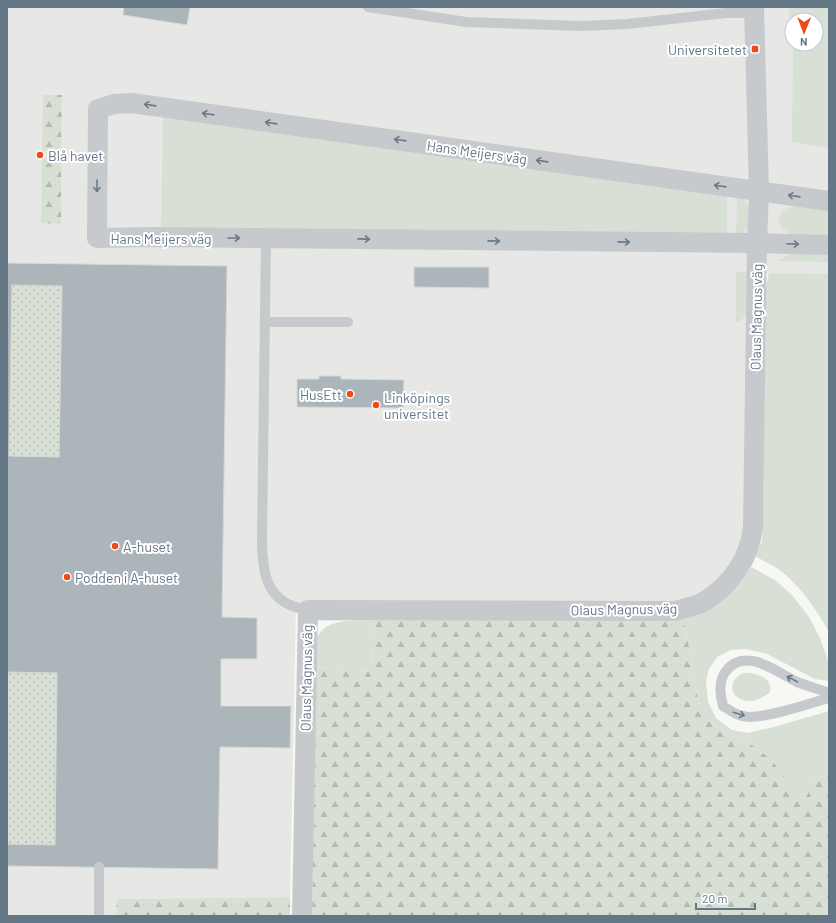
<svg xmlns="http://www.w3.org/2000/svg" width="836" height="923" font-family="Barlow,sans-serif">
<defs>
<pattern id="forest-firs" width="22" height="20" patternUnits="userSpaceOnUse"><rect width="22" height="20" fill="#d8dfd4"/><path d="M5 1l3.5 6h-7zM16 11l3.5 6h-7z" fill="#b3bab2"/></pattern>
<pattern id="garden-dots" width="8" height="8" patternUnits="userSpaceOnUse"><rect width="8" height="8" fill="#d8dfd4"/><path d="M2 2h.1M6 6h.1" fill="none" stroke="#b3bab2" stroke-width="1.8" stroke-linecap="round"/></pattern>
</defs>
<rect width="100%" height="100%" fill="#f7f7f3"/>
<path fill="#e7e8e6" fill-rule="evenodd" d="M 7,7 L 829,7 L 829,274 L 748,273 L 744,536 L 735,557 L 722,576 L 700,593 L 670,603 L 296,603 L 290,897 L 117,899 L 116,916 L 7,916 ZM 792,20 L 816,20 L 816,44 L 792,44 Z"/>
<g fill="#d8dfd4">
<polygon points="788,7 829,7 829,148 792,142 793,44 816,44 816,20 792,20 792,26"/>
<polygon points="163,114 727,194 727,234 161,227"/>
<polygon points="737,196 744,200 748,206 748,228 742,234 736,235"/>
<path d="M 793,206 L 829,210 L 829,237 C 813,236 776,240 779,216 L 786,209 Z"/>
<polygon points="791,254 829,254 829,262 777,261"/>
<polygon points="736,272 747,272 746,312 743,319 736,323"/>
<path d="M 769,273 L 829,274 L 829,632 C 816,609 801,587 780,570 C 773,565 763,561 755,556 L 762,541 L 763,521 L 766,287 Z"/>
<polygon points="751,567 775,580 792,595 809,617 820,638 829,664 829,681 815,679 767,654 746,649 731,650 717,657 709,669 706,681 708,702 716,718 732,730 748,733 774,727 829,711 829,776 815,777 804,802 771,759 742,738 719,729 700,712 684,618 729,594 741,582"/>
<path d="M 374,620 L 372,672 L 316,668 C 316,660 315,651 316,643 C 320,617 355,621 374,620 Z"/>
<path d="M 744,673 C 756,672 773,678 770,692 C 766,696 761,698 756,700 C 732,706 723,681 744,673 Z"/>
</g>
<g fill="url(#forest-firs)">
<polygon points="43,95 62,95 61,151 42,151"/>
<polygon points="42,159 61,160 61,224 41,223"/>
<polygon points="684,618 700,712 719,729 742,738 771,759 804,802 815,777 829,776 829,916 312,916 316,668 372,672 374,620"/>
<polygon points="290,897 290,916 116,916 117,899"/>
</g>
<g fill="url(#garden-dots)">
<polygon points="12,285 62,286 59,457 9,456"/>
<polygon points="7,672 57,673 55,845 7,844"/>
</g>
<g fill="#acb5ba" stroke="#d8d8d5" fill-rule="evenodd">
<polygon points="124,7 186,7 190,8 187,25 123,15"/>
<path d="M 7,263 L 227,266 L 222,617 L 257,618 L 257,659 L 221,659 L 221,706 L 291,706 L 290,748 L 220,747 L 218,869 L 7,866 L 7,844 L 55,845 L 57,673 L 7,672 ZM 12,285 L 62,286 L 59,457 L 9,456 Z"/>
<polygon points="414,267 489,267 489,288 414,287"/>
<polygon points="319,376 341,376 341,379 404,380 403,408 297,407 297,379 319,379"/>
</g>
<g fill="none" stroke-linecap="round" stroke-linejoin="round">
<g stroke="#c6cacd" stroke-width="10">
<polyline points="368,7 466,22 581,26 627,24 726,13 754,13"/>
<path d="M 266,238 L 262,538 C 262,574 266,604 308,610"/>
<polyline points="266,322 348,322"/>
<path d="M 829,693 C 819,689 807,686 797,682 C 777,672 745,646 726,671 C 718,681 720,695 723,706 C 731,711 739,717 749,717 C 771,717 807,704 829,698"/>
<polyline points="99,916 99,867"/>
</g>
<g stroke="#c6cacd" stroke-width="20">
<polyline points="829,201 132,103 114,104 98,109 97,238 151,237 757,243 829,245"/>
<path d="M 302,916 L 308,610 L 675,611 C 685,608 697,606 705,601 C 732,584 750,557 753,527 L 757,243 L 759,191 L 754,7"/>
</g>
</g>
<defs><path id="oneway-shaft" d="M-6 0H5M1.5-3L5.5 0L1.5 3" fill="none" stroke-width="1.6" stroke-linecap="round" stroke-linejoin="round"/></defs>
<g stroke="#687b8a">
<use href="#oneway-shaft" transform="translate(150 105) rotate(-172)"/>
<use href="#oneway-shaft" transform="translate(208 114) rotate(-172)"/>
<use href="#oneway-shaft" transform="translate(271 123) rotate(-172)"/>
<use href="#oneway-shaft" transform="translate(400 140) rotate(-172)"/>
<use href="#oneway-shaft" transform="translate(542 161) rotate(-172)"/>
<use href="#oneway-shaft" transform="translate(97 186) rotate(91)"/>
<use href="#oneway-shaft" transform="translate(720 186) rotate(-172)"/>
<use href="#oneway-shaft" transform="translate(794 196) rotate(-172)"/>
<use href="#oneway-shaft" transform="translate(234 238)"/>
<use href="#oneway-shaft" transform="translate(364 239) rotate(1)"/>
<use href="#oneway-shaft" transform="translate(494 241) rotate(1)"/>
<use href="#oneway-shaft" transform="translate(624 242) rotate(1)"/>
<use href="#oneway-shaft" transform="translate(793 244) rotate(2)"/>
<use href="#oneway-shaft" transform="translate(792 679) rotate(-152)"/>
<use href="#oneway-shaft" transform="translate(739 714) rotate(17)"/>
</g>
<g fill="#f04a1a" stroke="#fff" stroke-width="1.5">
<rect x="751" y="45" width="8" height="8" rx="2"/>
<circle cx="40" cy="155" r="4"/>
<circle cx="350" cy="394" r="4"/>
<circle cx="376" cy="405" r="4"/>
<circle cx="115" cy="546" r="4"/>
<circle cx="67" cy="577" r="4"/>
</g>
<g text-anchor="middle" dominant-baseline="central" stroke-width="4" stroke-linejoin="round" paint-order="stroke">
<g font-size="14" fill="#637786" stroke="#fff" text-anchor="start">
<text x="747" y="49" text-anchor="end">Universitetet</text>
<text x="48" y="155">Blå havet</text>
<text x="342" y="394" text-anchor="end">HusEtt</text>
<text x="384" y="397">Linköpings<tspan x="384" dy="16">universitet</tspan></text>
<text x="123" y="546">A-huset</text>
<text x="75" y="577">Podden i A-huset</text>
</g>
<g font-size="14" fill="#637786" stroke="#fff">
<text transform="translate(477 152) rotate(8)">Hans Meijers väg</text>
<text x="161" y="238">Hans Meijers väg</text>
<text transform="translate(756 317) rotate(-89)">Olaus Magnus väg</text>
<text transform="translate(624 609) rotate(-1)">Olaus Magnus väg</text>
<text transform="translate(306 678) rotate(-89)">Olaus Magnus väg</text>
</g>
</g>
<rect width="836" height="923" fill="none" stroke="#637786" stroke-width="16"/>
<g transform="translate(804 32) rotate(181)"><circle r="19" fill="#ffffff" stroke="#c1c9cf"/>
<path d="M0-3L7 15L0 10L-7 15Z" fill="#f04a1a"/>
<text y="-6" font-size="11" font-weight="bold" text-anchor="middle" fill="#637786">N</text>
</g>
<path d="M696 903v6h59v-6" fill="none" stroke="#637786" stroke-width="2"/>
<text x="702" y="903" font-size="12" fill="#637786" stroke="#ffffff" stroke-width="3" paint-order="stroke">20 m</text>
</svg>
